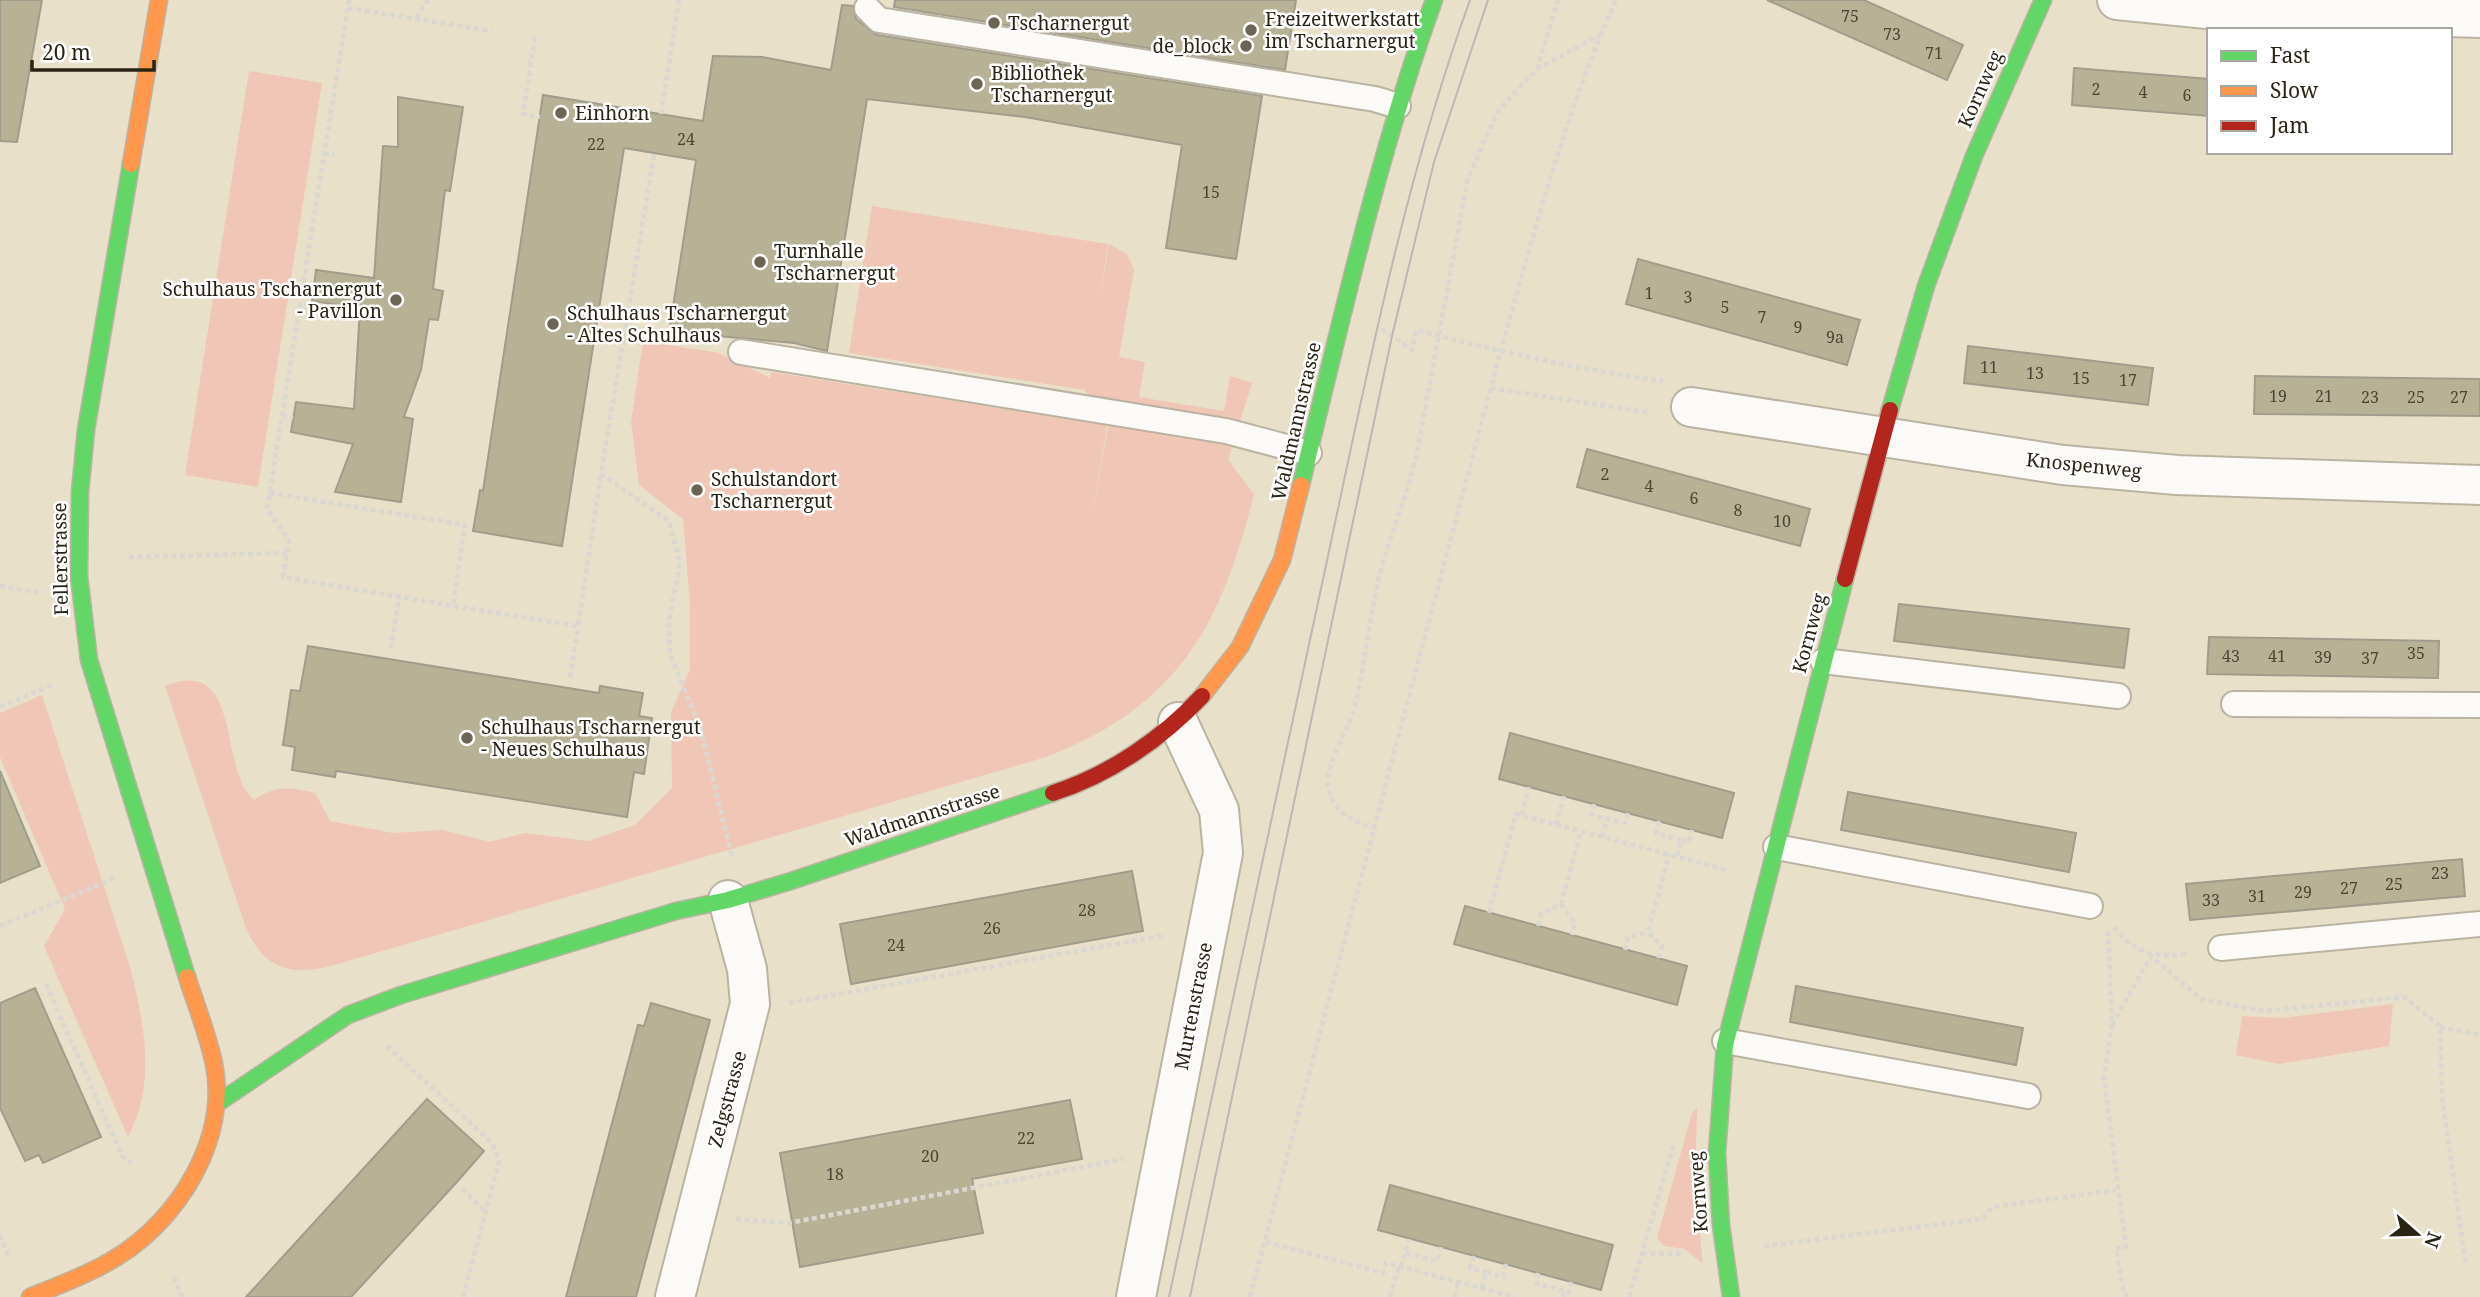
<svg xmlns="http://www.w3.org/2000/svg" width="2480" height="1297" font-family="'Noto Serif',serif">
<rect width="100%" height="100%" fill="#e9e0ca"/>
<g fill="#f0c6b6">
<polygon points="249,71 322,83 258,487 185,475"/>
<path d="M 872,206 L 1108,244 L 1098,308 L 1109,244 L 1127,254 L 1134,270 L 1119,357 L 1145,362 L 1139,397 L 1224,411 L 1230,376 L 1252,383 L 1228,460 L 1254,494 C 1221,627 1177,708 1043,758 L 331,966 C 290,976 264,969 246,928 L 165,686 C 244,654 218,772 254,800 C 275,785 291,787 315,793 L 330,821 L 393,833 L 443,830 L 489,842 L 525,833 L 588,841 L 635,825 L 672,788 L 671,712 L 690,670 L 690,604 L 683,519 L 639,485 L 631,422 L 643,341 L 719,353 L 770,378 L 771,372 L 1107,425 L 1090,529 L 1108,426 L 1085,390 L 849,353 Z"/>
<path d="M 42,695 L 130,967 C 144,1024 157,1081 128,1137 L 44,946 L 65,909 L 0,757 L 0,713 Z"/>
<polygon points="2393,1004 2389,1046 2279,1064 2236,1055 2242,1016 2283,1018"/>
<polygon points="1697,1108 1695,1188 1703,1264 1685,1249 1664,1246 1657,1238 1692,1113"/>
</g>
<g fill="#b7b295" stroke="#a19d8c" stroke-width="2">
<polygon points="0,0 42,0 17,142 0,141"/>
<polygon points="895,0 1296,0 1285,70 894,7"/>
<polygon points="1767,0 1864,0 1963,45 1947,80"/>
<polygon points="842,5 853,6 856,19 877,35 1262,96 1236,259 1166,248 1182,145 1025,117 867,99 827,351 794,343 706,335 670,326 696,160 624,148 562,546 473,531 480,490 483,491 543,95 703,121 713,56 762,57 831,70"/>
<polygon points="2074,68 2209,79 2209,116 2072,105"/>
<polygon points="398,97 463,107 450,191 445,190 433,289 443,291 438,320 429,319 421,370 404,417 413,419 401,502 335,492 353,444 291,432 296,402 354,409 360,308 312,301 316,270 374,278 383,146 398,147"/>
<polygon points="1638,259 1860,320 1847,365 1626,304"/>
<polygon points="1968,346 2153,368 2148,405 1964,383"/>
<polygon points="2255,376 2480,379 2480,416 2254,414"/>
<polygon points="1587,449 1810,509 1800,546 1577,487"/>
<polygon points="1899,604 2129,629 2124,668 1894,641"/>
<polygon points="2209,637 2439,641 2438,678 2207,674"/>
<polygon points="308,646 599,693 600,686 643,693 639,716 652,718 644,774 634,772 627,817 336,771 335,777 292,770 295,747 283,745 291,690 300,691"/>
<polygon points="1510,733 1734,793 1722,838 1499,779"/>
<polygon points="0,771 40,866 0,883"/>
<polygon points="1848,792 2076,833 2069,872 1841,830"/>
<polygon points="2462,859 2465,896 2190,920 2186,884"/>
<polygon points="1132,871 1143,931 851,984 840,924"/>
<polygon points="1465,906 1687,966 1677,1005 1454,944"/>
<polygon points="1796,986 2023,1028 2016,1065 1790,1022"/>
<polygon points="35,988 101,1137 43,1163 39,1155 25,1161 0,1108 0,1003"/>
<polygon points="651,1003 710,1020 636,1297 566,1297 638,1025 644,1026"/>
<polygon points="427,1099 484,1151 456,1183 351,1297 246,1297"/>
<polygon points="1070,1100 1082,1159 972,1179 983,1233 800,1267 780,1153"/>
<polygon points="1390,1185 1613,1245 1601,1290 1378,1230"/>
</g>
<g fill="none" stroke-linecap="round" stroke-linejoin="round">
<g stroke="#bbb3a2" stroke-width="28">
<g id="lane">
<polyline points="867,8 879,20 1375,99 1398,106"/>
<polyline points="741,352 1226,431 1309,453"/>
<polyline points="1823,661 2118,696"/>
<polyline points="2234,704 2480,705"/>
<polyline points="1776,847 2090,906"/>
<polyline points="2221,948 2480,924"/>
<polyline points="1725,1041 2028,1096"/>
</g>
</g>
<g stroke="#bbb3a2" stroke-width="42">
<g id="street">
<polyline points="2117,0 2217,10 2480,18"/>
<polyline points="1691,407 2063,465 2177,475 2480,485"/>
<polyline points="675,1297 750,1004 747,969 728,900"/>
<polyline points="1136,1297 1223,853 1219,810 1178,722"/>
</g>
</g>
<g stroke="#bbb3a2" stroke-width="19">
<g id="fast">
<polyline points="131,164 86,430 80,492 79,576 89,660 187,977"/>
<polyline points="1890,410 1926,286 1974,156 2043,0"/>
<path d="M 1301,485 C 1341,322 1377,158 1434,0"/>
<polyline points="218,1103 348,1015 401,995 676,911 728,900 791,881 1053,793"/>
<polyline points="1731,1297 1721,1225 1717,1153 1725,1045 1845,579"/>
</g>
</g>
<g stroke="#bbb3a2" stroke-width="19">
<g id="slow">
<polyline points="131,164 159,0"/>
<polyline points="1202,696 1240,647 1282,560 1301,485"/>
<path d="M 30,1297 C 59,1285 90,1274 117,1257 C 179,1219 229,1138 214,1064 C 208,1035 196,1005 187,977"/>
</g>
</g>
<g stroke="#bbb3a2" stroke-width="19">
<g id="jam">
<polyline points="1845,579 1890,410"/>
<path d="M 1053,793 C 1109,775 1162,739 1202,696"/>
</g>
</g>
<g stroke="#dbd8d2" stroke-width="4.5" stroke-dasharray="5 3.5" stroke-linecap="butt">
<polyline points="349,0 267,509 289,540 283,577 453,606"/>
<polyline points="348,8 492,31"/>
<polyline points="416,18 428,0"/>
<polyline points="535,37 523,114 540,117"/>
<polyline points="1537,69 1600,35"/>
<polyline points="661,114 679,0"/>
<polyline points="324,154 335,155"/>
<polyline points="654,155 601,474 669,521 680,563 669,620 670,655 700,727 732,857"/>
<polyline points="302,284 314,286"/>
<path d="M 1382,329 L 1412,350 L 1416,330 C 1498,351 1579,370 1663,381"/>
<polyline points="1491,388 1651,413"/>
<polyline points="282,416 293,418"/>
<polyline points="270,493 465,525 453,606 578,626 601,474"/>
<polyline points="129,557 288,553"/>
<polyline points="0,586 41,593"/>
<polyline points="391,649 399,597"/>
<polyline points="570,677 578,626"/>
<polyline points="0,707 54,684"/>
<polyline points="1594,804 1592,815 1607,819"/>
<polyline points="1522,815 1529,787"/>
<polyline points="1659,821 1656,833 1681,840"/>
<polyline points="1556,825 1564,796"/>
<path d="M 1376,829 C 1353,822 1331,812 1328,785 C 1325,764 1349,730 1354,709 C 1366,662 1369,613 1382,566 C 1393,528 1408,492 1417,453 L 1468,178 L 1498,111 L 1537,69 L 1558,0"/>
<polyline points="1602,837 1607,819 1625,823 1628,813"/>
<polyline points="1677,856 1681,840 1689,842 1692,830"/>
<polyline points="1561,904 1575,923 1572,935"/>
<polyline points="1489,913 1516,814 1727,870"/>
<polyline points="0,926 115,878"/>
<polyline points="1538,926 1541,914 1561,904 1581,831"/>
<path d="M 2114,927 C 2135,955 2157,958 2189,954"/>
<polyline points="2108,931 2112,1025 2104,1077 2126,1247 2116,1249 2122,1285 2127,1297"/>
<polyline points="1625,950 1628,937 1648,932"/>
<polyline points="1658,958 1662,946 1648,932 1669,855"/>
<polyline points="46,984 122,1156 132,1164"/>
<polyline points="789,1003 1166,935"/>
<polyline points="2112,1025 2151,956 2201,999 2264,1011 2404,997 2440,1026 2442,1097 2466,1266"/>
<polyline points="2440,1027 2480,1035"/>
<polyline points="387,1046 492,1143 499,1162 463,1297"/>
<polyline points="462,1189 486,1212"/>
<polyline points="736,1219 789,1223 1124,1159"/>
<polyline points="0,1235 9,1257"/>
<polyline points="1266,1242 1383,1273 1386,1263 1515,1297"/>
<polyline points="1764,1246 1982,1219 1992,1207 2116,1190"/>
<polyline points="1406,1253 1437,1261 1441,1247"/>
<polyline points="1642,1253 1683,1254"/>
<polyline points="1474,1256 1470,1268 1486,1272"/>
<polyline points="1401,1267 1409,1239"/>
<polyline points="1538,1273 1536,1283 1564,1291"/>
<polyline points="174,1277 182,1297"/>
<polyline points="1482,1288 1486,1272 1503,1277 1506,1264"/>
<path d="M 1250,1297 L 1500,353 C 1534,234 1565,112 1616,0"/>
<polyline points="1390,1297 1399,1266"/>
<polyline points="1455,1297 1458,1282"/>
<polyline points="1563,1297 1564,1291 1569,1292 1571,1282"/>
<polyline points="1629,1297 1674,1143"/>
</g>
<use href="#lane" stroke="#fcfaf7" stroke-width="24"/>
<use href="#street" stroke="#fcfaf7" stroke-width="38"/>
<use href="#fast" stroke="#63d668" stroke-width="16"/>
<use href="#slow" stroke="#ff974d" stroke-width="16"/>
<use href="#jam" stroke="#b3261e" stroke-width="16"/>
<g stroke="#bab8b2" stroke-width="2">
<path d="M 1169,1297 C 1221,1055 1273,813 1325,570 C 1366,379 1403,185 1470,0"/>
<polyline points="1190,1297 1392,336 1434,162 1488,0"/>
</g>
</g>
<g fill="#6c6554" stroke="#fff" stroke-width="2.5">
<circle cx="994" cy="23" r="7"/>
<circle cx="1251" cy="30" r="7"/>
<circle cx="1246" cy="46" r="7"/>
<circle cx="977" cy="84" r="7"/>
<circle cx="561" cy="113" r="7"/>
<circle cx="760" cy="262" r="7"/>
<circle cx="396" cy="300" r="7"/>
<circle cx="553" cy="324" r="7"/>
<circle cx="697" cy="490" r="7"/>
<circle cx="467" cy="738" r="7"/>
</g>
<g text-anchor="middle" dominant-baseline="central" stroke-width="5" stroke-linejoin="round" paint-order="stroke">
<g font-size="16" fill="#4c4734">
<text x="1850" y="16">75</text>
<text x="1892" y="34">73</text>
<text x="1934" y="53">71</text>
<text x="2096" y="89">2</text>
<text x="2143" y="92">4</text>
<text x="2187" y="95">6</text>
<text x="686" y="139">24</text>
<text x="596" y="144">22</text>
<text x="1211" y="192">15</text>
<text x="1649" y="293">1</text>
<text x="1688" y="297">3</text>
<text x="1725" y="307">5</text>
<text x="1762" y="317">7</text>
<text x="1798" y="327">9</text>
<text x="1835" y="337">9a</text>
<text x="1989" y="367">11</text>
<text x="2035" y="373">13</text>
<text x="2081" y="378">15</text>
<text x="2128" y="380">17</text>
<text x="2278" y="396">19</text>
<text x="2324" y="396">21</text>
<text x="2370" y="397">23</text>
<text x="2416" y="397">25</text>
<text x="2459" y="397">27</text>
<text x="1605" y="474">2</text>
<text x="1649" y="486">4</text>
<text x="1694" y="498">6</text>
<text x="1738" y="510">8</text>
<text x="1782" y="521">10</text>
<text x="2416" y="653">35</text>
<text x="2231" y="656">43</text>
<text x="2277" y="656">41</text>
<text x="2323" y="657">39</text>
<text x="2370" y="658">37</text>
<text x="2440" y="873">23</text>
<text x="2394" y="884">25</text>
<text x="2349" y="888">27</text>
<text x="2303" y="892">29</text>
<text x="2257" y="896">31</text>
<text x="2211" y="900">33</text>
<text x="1087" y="910">28</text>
<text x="992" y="928">26</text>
<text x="896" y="945">24</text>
<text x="1026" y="1138">22</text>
<text x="930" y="1156">20</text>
<text x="835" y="1174">18</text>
</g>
<g font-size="19" fill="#292314" stroke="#fff" text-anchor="start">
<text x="1265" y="19">Freizeitwerkstatt<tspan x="1265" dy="22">im Tscharnergut</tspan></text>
<text x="1008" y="23">Tscharnergut</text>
<text x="1232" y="46" text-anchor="end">de_block</text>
<text x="991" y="73">Bibliothek<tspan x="991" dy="22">Tscharnergut</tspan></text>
<text x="575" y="113">Einhorn</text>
<text x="774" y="251">Turnhalle<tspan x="774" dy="22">Tscharnergut</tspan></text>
<text x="382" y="289" text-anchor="end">Schulhaus Tscharnergut<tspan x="382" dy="22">- Pavillon</tspan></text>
<text x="567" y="313">Schulhaus Tscharnergut<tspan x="567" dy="22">- Altes Schulhaus</tspan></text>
<text x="711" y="479">Schulstandort<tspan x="711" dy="22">Tscharnergut</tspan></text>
<text x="481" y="727">Schulhaus Tscharnergut<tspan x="481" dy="22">- Neues Schulhaus</tspan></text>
</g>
<g font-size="19" fill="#292314" stroke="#fff">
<text transform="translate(1980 89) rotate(-66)">Kornweg</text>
<text transform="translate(1296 421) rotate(-77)">Waldmannstrasse</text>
<text transform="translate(2084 465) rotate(6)">Knospenweg</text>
<text transform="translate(60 559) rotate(-91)">Fellerstrasse</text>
<text transform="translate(1809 633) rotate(-75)">Kornweg</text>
<text transform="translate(922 815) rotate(-18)">Waldmannstrasse</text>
<text transform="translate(1193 1006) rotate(-79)">Murtenstrasse</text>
<text transform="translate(727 1099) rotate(-75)">Zelgstrasse</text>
<text transform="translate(1698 1192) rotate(-94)">Kornweg</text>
</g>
</g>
<rect x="2207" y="28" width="245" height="126" fill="#ffffff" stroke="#a9a7a1" stroke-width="2"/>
<rect x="2221" y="51" width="35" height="10" fill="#63d668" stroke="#a9a7a1" stroke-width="2"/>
<text x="2270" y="63" font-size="21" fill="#292314">Fast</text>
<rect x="2221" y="86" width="35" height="10" fill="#ff974d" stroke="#a9a7a1" stroke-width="2"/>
<text x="2270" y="98" font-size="21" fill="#292314">Slow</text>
<rect x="2221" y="121" width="35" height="10" fill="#b3261e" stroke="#a9a7a1" stroke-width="2"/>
<text x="2270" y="133" font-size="21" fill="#292314">Jam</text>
<g transform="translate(2417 1234) rotate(110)" stroke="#ffffff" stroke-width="5" paint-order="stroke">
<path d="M0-5L12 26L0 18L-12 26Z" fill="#292314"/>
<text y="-10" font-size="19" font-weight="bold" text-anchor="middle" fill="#292314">N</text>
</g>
<path d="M32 60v10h122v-10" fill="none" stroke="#292314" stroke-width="3.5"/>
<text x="42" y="60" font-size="21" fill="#292314" stroke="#ffffff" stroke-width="5" paint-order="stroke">20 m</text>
</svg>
